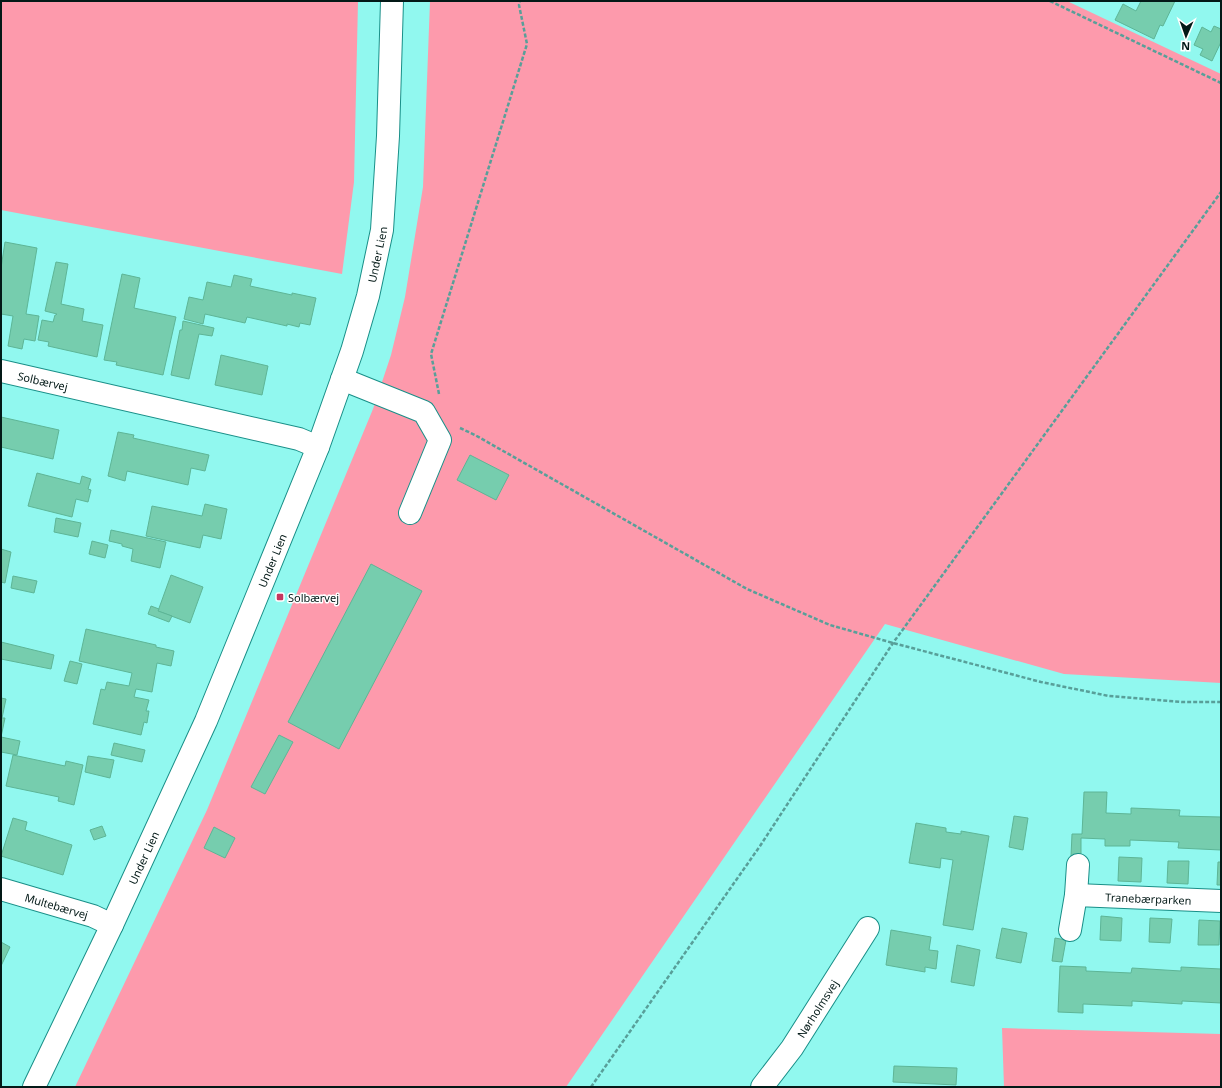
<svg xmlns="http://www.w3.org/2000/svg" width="1222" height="1088" font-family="'Noto Sans',sans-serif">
<rect width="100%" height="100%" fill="#91f8ef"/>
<g fill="#fd9aac">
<polygon points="1,1 358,1 354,182 342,274 1,210"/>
<polygon points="430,1 1067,1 1221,74 1221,683 1064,674 885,624 566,1087 75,1087 207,810 373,409 391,355 405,297 423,187"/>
<polygon points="1002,1028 1221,1034 1221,1087 1004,1087"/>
</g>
<g fill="#76cdae" stroke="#5db596">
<polygon points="1141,1 1175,1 1163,26 1160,25 1154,39 1115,20 1123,4 1136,11"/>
<polygon points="1214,26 1221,29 1221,42 1212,61 1200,55 1203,49 1194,45 1202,27 1211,32"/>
<polygon points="5,242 37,248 26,314 39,316 35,341 24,339 22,349 8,346 13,316 1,314 1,268"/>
<polygon points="56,262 68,264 61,304 84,309 82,321 103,325 97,357 48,346 49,342 38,340 42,320 53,322 55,315 56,315 57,314 45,311"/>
<polygon points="122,274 140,278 134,308 176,317 163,375 116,365 117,362 104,360"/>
<polygon points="234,275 252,279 250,286 292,295 292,293 316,298 310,325 300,323 299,327 287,324 287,326 247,317 245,323 205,314 203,324 184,319 189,297 203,300 207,282 231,287"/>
<polygon points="183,321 214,328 212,336 199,334 189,379 171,375 180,330 182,330"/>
<polygon points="221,355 268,366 262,395 215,385"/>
<polygon points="1,417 59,430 53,459 1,447"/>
<polygon points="118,432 134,435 133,438 209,455 205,471 191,468 188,485 127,471 125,481 108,476"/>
<polygon points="470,455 509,475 496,500 457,480"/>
<polygon points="37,473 80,484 82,476 91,479 88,489 91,490 88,502 76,499 72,517 28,506"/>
<polygon points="205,504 227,509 221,539 203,535 200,548 146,536 152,506 202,516"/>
<polygon points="56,518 81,523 78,537 54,532"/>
<polygon points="111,530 166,542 160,568 131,561 133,549 122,546 122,544 109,541"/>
<polygon points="92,541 108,545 105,558 89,554"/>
<polygon points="1,549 11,552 5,583 1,582"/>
<polygon points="371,564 422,591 339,749 288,722"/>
<polygon points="171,575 203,587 190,623 158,611"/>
<polygon points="13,576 37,581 34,593 11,588"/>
<polygon points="151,606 159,609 158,611 172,616 169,622 148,614"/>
<polygon points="86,629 156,645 156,647 174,651 171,666 157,663 152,692 136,689 134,697 149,700 146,711 149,711 147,723 144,722 141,735 93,724 101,689 105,690 107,682 129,686 132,673 79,661"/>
<polygon points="1,642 54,655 51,669 1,659"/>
<polygon points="70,661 82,664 77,684 64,681"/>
<polygon points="1,698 6,699 2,718 5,718 1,737 20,741 17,755 1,752"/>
<polygon points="279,735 293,742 265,794 251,787"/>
<polygon points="114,743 145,750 142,762 111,755"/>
<polygon points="13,755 65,766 66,761 83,765 74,805 58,801 59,797 6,786"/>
<polygon points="88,756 114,760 110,778 85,772"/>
<polygon points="1084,792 1107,792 1106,813 1131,814 1131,808 1180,810 1179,816 1221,817 1221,850 1178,848 1179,842 1130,840 1130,846 1105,846 1105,839 1081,838 1081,856 1071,856 1072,834 1082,834"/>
<polygon points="1014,816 1028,818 1023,850 1009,847"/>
<polygon points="13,818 27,822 25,830 72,845 63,875 1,856"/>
<polygon points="916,823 946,828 946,832 961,834 961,831 989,836 973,930 943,925 953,860 941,858 940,868 909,863"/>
<polygon points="102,826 106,836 94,840 90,830"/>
<polygon points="214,827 235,838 225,858 204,848"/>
<polygon points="1119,857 1142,858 1141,882 1118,881"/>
<polygon points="1168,861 1189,861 1188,884 1167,883"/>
<polygon points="1218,862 1221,862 1221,885 1217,885"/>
<polygon points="1101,916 1122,918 1121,941 1100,940"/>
<polygon points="1150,918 1172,919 1170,943 1149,942"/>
<polygon points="1199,920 1220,921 1219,945 1198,945"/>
<polygon points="1002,928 1027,933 1021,963 996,958"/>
<polygon points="891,930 931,937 929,950 938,951 936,969 925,967 925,972 886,965"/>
<polygon points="1055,938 1066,940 1062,962 1052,961"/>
<polygon points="1,942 10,947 1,966"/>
<polygon points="957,945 980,950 974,986 951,982"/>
<polygon points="1060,966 1086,967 1086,971 1131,973 1132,968 1181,971 1181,967 1221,969 1221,1003 1182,1001 1182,1004 1132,1001 1132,1006 1083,1004 1083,1013 1058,1012"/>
<polygon points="894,1066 957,1068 956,1085 893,1082"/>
</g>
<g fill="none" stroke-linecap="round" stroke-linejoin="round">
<g stroke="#198f88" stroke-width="24">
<g id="minor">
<path id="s1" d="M 1,371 L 299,439 L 318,447"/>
<polyline points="342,379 424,412 440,440 410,513"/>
<path id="s2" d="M 1,889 L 93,916 L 112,925"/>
<polyline points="1076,895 1078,865"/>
<path id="s3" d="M 1070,930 L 1076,895 L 1221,901"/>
<path id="s4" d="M 34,1087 L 112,925 L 206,721 L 318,447 L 352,351 L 368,296 L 382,230 L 388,136 L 392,1"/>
<path id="s5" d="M 762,1087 L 792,1048 L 868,928"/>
</g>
</g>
<g stroke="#589f99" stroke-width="2.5" stroke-dasharray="4 2" stroke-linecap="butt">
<polyline points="1050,1 1221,83"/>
<polyline points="439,394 431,354 527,44 519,5 520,1"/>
<polyline points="460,428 475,435 747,589 830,625 893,643 1041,682 1109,696 1182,702 1221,702"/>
<polyline points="591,1087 760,846 893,643 1221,192"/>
</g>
<use href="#minor" stroke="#fff" stroke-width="22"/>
</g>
<rect fill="#c5375f" stroke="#fff" stroke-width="1.5" x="276" y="593" width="8" height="8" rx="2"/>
<g text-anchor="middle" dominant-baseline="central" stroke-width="3" stroke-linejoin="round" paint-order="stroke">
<g font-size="11" fill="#031917" stroke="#fff">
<text stroke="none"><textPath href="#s4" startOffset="902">Under Lien</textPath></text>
<text stroke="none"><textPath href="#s1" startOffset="43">Solbærvej</textPath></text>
<text stroke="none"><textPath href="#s4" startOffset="578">Under Lien</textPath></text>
<text stroke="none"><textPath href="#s4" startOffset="254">Under Lien</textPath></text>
<text stroke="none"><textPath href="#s3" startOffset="108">Tranebærparken</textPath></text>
<text stroke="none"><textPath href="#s2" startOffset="58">Multebærvej</textPath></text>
<text stroke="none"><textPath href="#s5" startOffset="96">Nørholmsvej</textPath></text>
</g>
<g font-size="11" fill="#031917" stroke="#fff" text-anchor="start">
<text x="288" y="597">Solbærvej</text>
</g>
</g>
<rect width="1222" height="1088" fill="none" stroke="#031917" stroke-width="4"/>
<g transform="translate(1186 36) rotate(182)" stroke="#ffffff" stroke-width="3" paint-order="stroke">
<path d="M0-3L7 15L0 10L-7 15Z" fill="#031917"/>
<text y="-6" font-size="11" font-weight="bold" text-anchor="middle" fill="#031917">N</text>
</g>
</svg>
